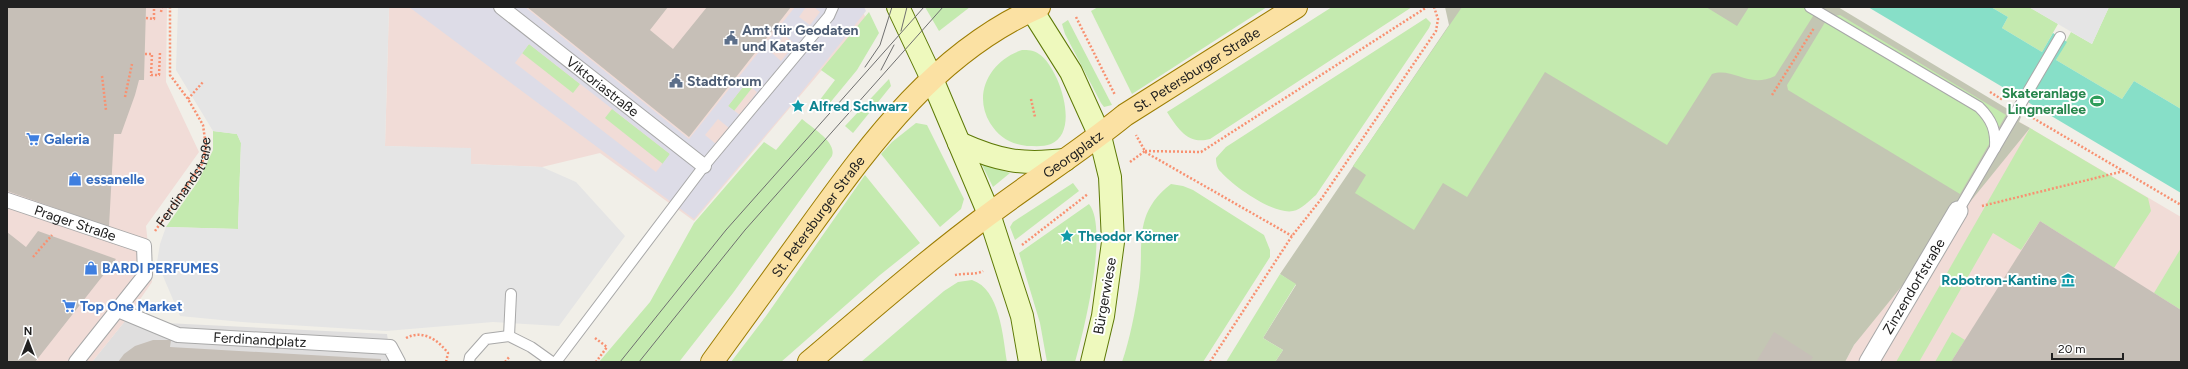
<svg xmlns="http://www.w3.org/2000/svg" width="2188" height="369" font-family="Figtree,sans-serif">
<rect width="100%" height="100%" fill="#f1efe8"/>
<polygon fill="#dfdede" points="125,321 387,334 391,362 92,362"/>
<g fill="#f1dcd7">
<polygon points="7,7 167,7 166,82 199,152 146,226 152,282 125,321 92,362 7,362"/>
<polygon points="389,7 860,7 866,18 694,221 600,153 542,167 471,164 471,149 385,146"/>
<polygon points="2018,121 2181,217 2181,362 1845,362 1854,345"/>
</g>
<polygon fill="#c3c6b3" points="1445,7 1838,7 2021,117 2019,122 2030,128 1854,345 1845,362 1275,362 1283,350 1263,338 1296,285 1280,274 1449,25"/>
<g fill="#c4eaaf">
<polygon points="925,7 970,7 939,31"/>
<polygon points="1098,7 1267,7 1132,94 1091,11"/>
<path d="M 1332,7 L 1412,7 L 1210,139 C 1188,145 1178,129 1167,112 Z"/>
<path d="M 1462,7 L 1706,7 L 1737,26 L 1749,7 L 1816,7 L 1815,13 L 1775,76 C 1748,89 1734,67 1712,74 L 1667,145 L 1545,72 L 1467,197 L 1443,183 L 1414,230 L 1355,193 L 1366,175 L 1353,166 Z"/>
<polygon points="1991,7 2029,7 2058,24 2042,52 2002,28 2008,17"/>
<polygon points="2109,7 2181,7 2181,109 2134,81 2122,99 2056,60 2071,32 2092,44"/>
<polygon points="869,12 879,33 857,70 824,110 816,105 835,80 821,70"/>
<polygon points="1840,15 2006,115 1960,194 1788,90 1787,85 1827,19 1833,16"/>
<path d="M 1426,18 L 1431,23 L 1429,28 L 1316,195 C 1310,200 1301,210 1293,211 C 1274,215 1233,186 1221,172 C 1217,169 1216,163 1216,158 L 1226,147 Z"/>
<polygon points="1068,20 1112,105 1104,107 1101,103 1065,34 1062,24"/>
<polygon points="529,44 580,84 573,93 522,53"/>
<path d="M 1022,50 C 1028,50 1034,50 1039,54 C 1059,67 1081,132 1051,144 C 1044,147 1035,146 1027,146 C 1010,144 999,137 990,123 C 972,93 991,60 1022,50 Z"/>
<polygon points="889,79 891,86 853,133 845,126"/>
<polygon points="746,83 752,88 734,111 728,106"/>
<polygon points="612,109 670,154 663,164 605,118"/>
<path d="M 802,119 C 812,128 837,142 832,156 L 733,293 L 679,362 L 599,362 L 650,302 L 694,223 L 764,142 L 776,150 Z"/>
<polygon points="916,123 927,125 964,199 961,209 940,227 881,154 892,142"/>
<polygon points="2030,128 2148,198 2151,211 2114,268 2040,221 2021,250 1993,233 1919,362 1896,362"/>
<polygon points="213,131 237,134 241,143 238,229 166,227 199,180 213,150"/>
<polygon points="981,163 1010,173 993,187"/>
<polygon points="865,175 920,243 880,275 781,362 731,362 766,316"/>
<polygon points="1073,183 1079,191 1015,240 1010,227 1013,222"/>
<path d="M 1171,184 L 1183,186 L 1193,190 L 1264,235 L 1270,250 L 1270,257 L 1203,362 L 1122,362 C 1130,339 1135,312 1139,287 C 1145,246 1131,215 1171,184 Z"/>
<path d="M 1089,204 C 1109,228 1084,331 1075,362 L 1047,362 L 1040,323 L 1019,253 Z"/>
<polygon points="2181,248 2181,310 2154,293"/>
<polygon points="1280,274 1296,284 1263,338 1283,350 1275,362 1226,362"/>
<path d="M 972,280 C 1000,289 1003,337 1007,362 L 861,362 L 944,291 L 958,282 Z"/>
<polygon points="1952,332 1965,340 1951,362 1935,362"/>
</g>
<polygon fill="#87dfc8" points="1868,7 1991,7 2008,17 2002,28 2042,52 2053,33 2067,42 2056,60 2122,99 2134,81 2181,109 2181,193"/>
<g fill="#e5e5e5">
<polygon points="178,7 389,7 385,146 471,148 471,164 542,167 576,182 625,236 559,326 493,322 386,331 242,322 180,316 157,262 160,244 166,227 238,229 241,143 237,134 213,131 176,70"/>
<polygon points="2029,7 2109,7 2092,44"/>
</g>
<path fill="#dddce7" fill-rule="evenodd" d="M 409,7 L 525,7 L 689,139 L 795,7 L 806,7 L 799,17 L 810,25 L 820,12 L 814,7 L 864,7 L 866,11 L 796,99 L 694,219 ZM 784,35 L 795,44 L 781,61 L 771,52 ZM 529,44 L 670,154 L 656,172 L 515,63 ZM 746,83 L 757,92 L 740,115 L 728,106 ZM 718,119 L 729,128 L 716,144 L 705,135 Z"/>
<g fill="#c6bfb7">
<polygon points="7,7 146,7 144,80 139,80 135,95 121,134 114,134 109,227 7,191"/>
<polygon points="527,7 668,7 650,30 673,49 707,7 791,7 689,137"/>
<polygon points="2040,221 2181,310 2181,362 1951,362"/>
<polygon points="38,231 116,259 35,362 7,362 7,232 26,247"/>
<polygon points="1774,332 1813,357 1810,362 1756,362"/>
<polygon points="153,340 171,340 170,347 381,359 381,362 118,362 124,354 135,346"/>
</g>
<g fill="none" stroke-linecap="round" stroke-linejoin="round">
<g stroke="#a8a8a8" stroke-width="12">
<g id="service">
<path d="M 1810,7 L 1979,107 C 1992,120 1996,130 1995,148"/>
<polyline points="1958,211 2060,37"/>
<polyline points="509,336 511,294"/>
<polyline points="469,362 470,357 486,339 509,336 531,347 552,362"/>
<polyline points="556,362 704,166 829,16 833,7"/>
</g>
</g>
<g stroke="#a8a8a8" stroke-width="16">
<g id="pedestrian">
<path id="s2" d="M 501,7 L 704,166"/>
<path id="s3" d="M 7,200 L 144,246 L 145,275 L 76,362"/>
<path id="s4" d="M 118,310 L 178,335 L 390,347 L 398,362"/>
</g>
</g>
<g stroke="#a8a8a8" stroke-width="21">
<g id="minor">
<path id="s5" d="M 1869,362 L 1958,211"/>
</g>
</g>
<g stroke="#5d7906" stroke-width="24">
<g id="secondary">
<polyline points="898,7 932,79 989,214 1022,316 1030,362"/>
<polyline points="1030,7 1071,72 1100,136 1110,177 1113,242 1103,316 1092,362"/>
<path d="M 959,143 C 999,161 1021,165 1065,160"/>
</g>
</g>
<g stroke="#9c7d02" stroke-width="24">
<g id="primary">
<path id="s6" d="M 712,362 C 745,317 777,272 810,227 C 873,140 938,51 1039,7"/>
<path id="s7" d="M 809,362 C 868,312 926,261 988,215 C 1033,181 1081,151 1125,115 L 1296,7"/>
</g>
</g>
<g stroke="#f89171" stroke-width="2.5" stroke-dasharray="2 2" stroke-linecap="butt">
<polyline points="161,12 162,7"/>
<polyline points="1076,17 1115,95"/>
<polyline points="146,18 154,19 154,7"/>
<polyline points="145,54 152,54 151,75 159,75 160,52"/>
<polyline points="102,76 106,110"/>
<polyline points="1990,92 2003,100"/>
<polyline points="1772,95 1814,28"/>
<polyline points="125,97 132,64"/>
<polyline points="188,99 203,82"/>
<polyline points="1031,99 1035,117"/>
<polyline points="2033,118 2181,205"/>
<polyline points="1145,151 1201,152 1427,7"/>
<polyline points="1145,152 1292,236"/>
<polyline points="1130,162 1145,151 1136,135"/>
<polyline points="1982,206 2124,171"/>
<path id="s1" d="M 155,231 L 202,164 L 206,147 L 203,125 L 188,99 L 170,75 L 170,7"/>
<polyline points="1022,245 1088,194"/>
<polyline points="33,257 52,235"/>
<path d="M 955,275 C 964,273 976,275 983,271"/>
<path d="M 406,338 C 423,329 438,340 448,353 L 446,362"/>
<polyline points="595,338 607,347 596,362"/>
<polyline points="505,362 510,356"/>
<polyline points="1210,362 1292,236 1322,198 1436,31 1438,19 1434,7"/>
</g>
<use href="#service" stroke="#fff" stroke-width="10"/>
<use href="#pedestrian" stroke="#fff" stroke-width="14"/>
<use href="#minor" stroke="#fff" stroke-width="19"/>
<use href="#secondary" stroke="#eef9bd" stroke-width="22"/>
<use href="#primary" stroke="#fbe1a3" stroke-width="22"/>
<g stroke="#6f6f6f" stroke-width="1">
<polyline points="901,31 907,7"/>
<polyline points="865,67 880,45 892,7"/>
<polyline points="881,70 894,45"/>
<polyline points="620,362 726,230 924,7"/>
<polyline points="639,362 745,230 943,7"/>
</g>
</g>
<defs>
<g id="civic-bare" transform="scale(1.08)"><path d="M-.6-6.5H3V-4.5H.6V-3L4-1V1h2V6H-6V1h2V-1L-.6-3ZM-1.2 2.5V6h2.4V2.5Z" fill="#5c6f8a" stroke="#fff" stroke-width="2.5" paint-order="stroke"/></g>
<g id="stadium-bare" transform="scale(1.08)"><path d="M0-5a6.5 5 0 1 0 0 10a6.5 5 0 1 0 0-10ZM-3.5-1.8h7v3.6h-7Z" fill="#2e9e5b" stroke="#fff" stroke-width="2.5" paint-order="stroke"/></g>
<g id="sight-bare" transform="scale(1.08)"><path d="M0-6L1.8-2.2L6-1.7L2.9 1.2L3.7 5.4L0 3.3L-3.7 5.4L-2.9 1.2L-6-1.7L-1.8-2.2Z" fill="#0f9aa8" stroke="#fff" stroke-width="2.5" paint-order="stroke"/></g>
<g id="supermarket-bare" transform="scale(1.08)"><path d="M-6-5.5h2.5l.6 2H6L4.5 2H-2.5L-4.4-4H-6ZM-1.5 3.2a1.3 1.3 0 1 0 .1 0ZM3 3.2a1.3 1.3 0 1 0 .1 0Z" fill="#3f7fe0" stroke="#fff" stroke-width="2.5" paint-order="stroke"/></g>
<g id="shop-bare" transform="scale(1.08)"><path d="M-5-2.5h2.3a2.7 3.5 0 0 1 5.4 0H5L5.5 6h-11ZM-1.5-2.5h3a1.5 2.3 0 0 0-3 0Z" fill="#3f7fe0" stroke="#fff" stroke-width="2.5" paint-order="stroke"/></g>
<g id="museum-bare" transform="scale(1.08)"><path d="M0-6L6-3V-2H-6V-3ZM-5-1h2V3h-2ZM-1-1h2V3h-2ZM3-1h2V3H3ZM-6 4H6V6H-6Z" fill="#0f9aa8" stroke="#fff" stroke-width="2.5" paint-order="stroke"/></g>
</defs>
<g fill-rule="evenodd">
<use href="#civic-bare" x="731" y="38"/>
<use href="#civic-bare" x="676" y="81"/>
<use href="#stadium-bare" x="2097" y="101"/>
<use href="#sight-bare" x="798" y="106"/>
<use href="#supermarket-bare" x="33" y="139"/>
<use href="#shop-bare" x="75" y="179"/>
<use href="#sight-bare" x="1067" y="236"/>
<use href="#shop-bare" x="91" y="268"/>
<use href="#museum-bare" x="2068" y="280"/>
<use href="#supermarket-bare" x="69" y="306"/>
</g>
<g text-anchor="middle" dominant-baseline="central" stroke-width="4" stroke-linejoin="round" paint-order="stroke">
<g font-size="14" font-weight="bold" fill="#4e5e75" stroke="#fff" text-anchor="start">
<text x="742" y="30">Amt für Geodaten<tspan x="742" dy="16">und Kataster</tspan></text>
<text x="687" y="81">Stadtforum</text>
</g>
<g font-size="14" fill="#212121" stroke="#fff">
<text stroke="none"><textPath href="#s7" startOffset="486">St. Petersburger Straße</textPath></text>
<text stroke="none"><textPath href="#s2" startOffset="129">Viktoriastraße</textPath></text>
<text stroke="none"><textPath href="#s7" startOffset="336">Georgplatz</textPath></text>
<text stroke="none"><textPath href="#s1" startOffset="58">Ferdinandstraße</textPath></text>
<text stroke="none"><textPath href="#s6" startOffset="180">St. Petersburger Straße</textPath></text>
<text stroke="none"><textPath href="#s3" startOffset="72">Prager Straße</textPath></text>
<text stroke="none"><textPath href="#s5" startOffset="88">Zinzendorfstraße</textPath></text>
<text transform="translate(1105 296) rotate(-80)">Bürgerwiese</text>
<text stroke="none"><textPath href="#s4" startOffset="147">Ferdinandplatz</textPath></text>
</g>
<g font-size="14" font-weight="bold" fill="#27864d" stroke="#fff" text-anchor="end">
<text x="2086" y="93">Skateranlage<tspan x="2086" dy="16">Lingnerallee</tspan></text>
</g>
<g font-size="14" font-weight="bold" fill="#0d838f" stroke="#fff" text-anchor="start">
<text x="809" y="106">Alfred Schwarz</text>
<text x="1078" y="236">Theodor Körner</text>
<text x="2057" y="280" text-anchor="end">Robotron-Kantine</text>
</g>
<g font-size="14" font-weight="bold" fill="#366cbe" stroke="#fff" text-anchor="start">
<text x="44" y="139">Galeria</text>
<text x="86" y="179">essanelle</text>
<text x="102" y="268">BARDI PERFUMES</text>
<text x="80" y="306">Top One Market</text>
</g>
</g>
<rect width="2188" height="369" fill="none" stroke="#212121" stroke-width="16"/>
<g transform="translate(28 341)" stroke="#ffffff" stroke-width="3" paint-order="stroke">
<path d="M0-3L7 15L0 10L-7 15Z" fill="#212121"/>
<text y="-6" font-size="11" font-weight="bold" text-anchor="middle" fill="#212121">N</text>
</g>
<path d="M2052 353v6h71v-6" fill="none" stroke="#212121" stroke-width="2"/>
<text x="2058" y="353" font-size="12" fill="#212121" stroke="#ffffff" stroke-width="3" paint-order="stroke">20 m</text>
</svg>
